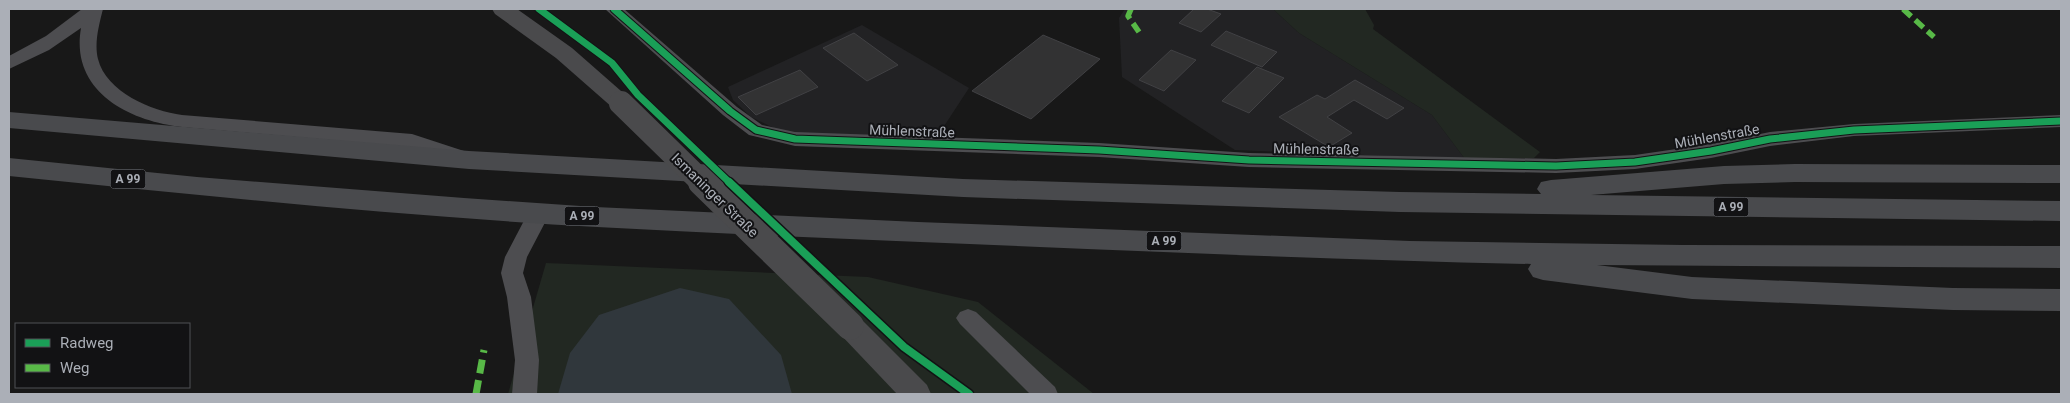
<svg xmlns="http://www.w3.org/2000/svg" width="2070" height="403" font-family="Roboto,sans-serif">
<rect width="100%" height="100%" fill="#181818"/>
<g fill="#222224">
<polygon points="1125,9 1273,9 1299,33 1432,115 1465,159 1235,150 1122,77 1119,18"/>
<polygon points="862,25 969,88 935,140 825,137 776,129 751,117 733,100 728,87"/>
</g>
<g fill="#222822">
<polygon points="1273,9 1365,9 1374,25 1373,29 1540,152 1534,158 1465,159 1432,115 1299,33"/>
<polygon points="546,263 868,277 978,302 1094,394 508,394"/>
</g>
<polygon fill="#30373c" points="680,288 729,299 781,355 792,394 558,394 570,353 599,315"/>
<g fill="#323233" stroke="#414144">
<polygon points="1194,9 1207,9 1221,14 1201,32 1179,23"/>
<polygon points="1226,31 1277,52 1262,67 1211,45"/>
<polygon points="854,33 898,65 867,81 823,48"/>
<polygon points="1043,35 1100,59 1031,119 972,91"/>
<polygon points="1171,50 1196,60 1164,91 1139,80"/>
<polygon points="1257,67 1284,78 1249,113 1222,101"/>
<polygon points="800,70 818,87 756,115 738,97"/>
<polygon points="1355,80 1404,108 1387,119 1354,100 1327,117 1352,133 1329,147 1279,117 1317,95 1325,99"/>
</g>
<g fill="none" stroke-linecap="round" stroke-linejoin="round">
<g fill="#4d4d50" fill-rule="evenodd">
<path d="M 82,9 L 103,9 C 99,25 94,43 98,59 C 106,92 152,111 182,115 L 412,134 L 467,152 L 470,157 L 467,162 L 460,164 L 410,147 L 182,127 C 128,121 70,91 81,28 L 49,50 L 9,69 L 9,56 L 46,36 Z"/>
<polygon points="605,9 624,9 737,107 762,125 795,132 1099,143 1249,153 1556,159 1635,155 1711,144 1770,132 1854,124 2061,115 2061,127 1854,136 1770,146 1711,158 1635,169 1556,173 1249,167 1099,157 795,146 749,135 723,115"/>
<polygon points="539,205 547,208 550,213 527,257 523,273 531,297 539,360 537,394 512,394 515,360 507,297 501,273 505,257 528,213 531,208"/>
<polygon points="968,309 976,312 1055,387 1058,394 1030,394 960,324 956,318 960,312"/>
</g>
<g fill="#4a4a4c" fill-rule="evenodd">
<polygon points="492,9 517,9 572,48 629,98 633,103 629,108 621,111 613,108 556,58 495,14"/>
<polygon points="850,315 860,318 927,385 931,394 897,394 840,334 835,326 840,318"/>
</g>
<g fill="#494a4d" fill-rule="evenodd">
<polygon points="9,112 469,151 963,179 1400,192 1541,194 1537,189 1541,182 1551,180 1724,166 1795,164 2061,165 2061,183 1795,182 1724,184 1591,195 2061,201 2061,221 1400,212 963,197 469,169 9,128"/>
<path d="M 9,158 L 197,177 L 464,198 L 595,207 L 918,222 L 1410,241 L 1683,245 L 2061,246 L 2061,268 L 1597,265 L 1692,277 L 1953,288 L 2061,289 L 2061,311 L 1953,310 L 1692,299 L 1543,280 L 1533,277 L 1528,269 L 1531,264 C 1383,261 1235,255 1087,249 C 924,242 760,236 597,227 C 401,216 205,196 9,176 Z"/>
</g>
<polyline stroke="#4a4a4c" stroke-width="24" points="621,103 703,183"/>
<polyline stroke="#4a4a4c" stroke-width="28" points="702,182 850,326"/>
<g stroke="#58b947" stroke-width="5.5" stroke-dasharray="11 5.5" stroke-linecap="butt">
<polyline points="1131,9 1128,16 1139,32"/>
<polyline points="1903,9 1934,37"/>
</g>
<polyline stroke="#58b947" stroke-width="7" stroke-dasharray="14 7" stroke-linecap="butt" points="476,394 484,350"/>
<g stroke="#121214" stroke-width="9">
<g id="cycleway-far1">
<polyline points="539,9 612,63 638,95 730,183"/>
<polyline points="614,9 730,111 756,130 795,139 1099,150 1249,160 1556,166 1635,162 1711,151 1770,139 1854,130 2061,121"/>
</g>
</g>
<g stroke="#121214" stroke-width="11">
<polyline id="cycleway" points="729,182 904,347 969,394"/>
</g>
<use href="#cycleway-far1" stroke="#1a9f57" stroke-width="7"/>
<use href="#cycleway" stroke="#1a9f57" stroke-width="8"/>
</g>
<g text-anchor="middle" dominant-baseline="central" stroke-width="4" stroke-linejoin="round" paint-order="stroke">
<g fill="#121214" stroke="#7d8086" stroke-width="1">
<rect x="110.5" y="169.5" width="35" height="19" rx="4"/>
<rect x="1713.5" y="197.5" width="35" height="19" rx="4"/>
<rect x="564.5" y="206.5" width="35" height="19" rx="4"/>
<rect x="1146.5" y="231.5" width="35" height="19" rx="4"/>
</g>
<g font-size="12" font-weight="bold" fill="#abafb7">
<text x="128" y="179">A 99</text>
<text x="1731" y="207">A 99</text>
<text x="582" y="216">A 99</text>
<text x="1164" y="241">A 99</text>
</g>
<g font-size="14" fill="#abafb7" stroke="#121214">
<text transform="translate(912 131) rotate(2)">Mühlenstraße</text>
<text transform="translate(1717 136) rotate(-10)">Mühlenstraße</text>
<text transform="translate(1316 149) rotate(1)">Mühlenstraße</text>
<text transform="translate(715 195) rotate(44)">Ismaninger Straße</text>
</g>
</g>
<rect width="2070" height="403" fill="none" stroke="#abafb7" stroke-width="20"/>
<rect x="15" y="323" width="175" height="65" fill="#121214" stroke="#4f5155"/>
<rect x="25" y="339" width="25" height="8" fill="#1a9f57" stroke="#4f5155"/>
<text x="60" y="348" font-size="15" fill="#abafb7">Radweg</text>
<rect x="25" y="364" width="25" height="8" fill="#58b947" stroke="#4f5155"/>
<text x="60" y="373" font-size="15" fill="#abafb7">Weg</text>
</svg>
